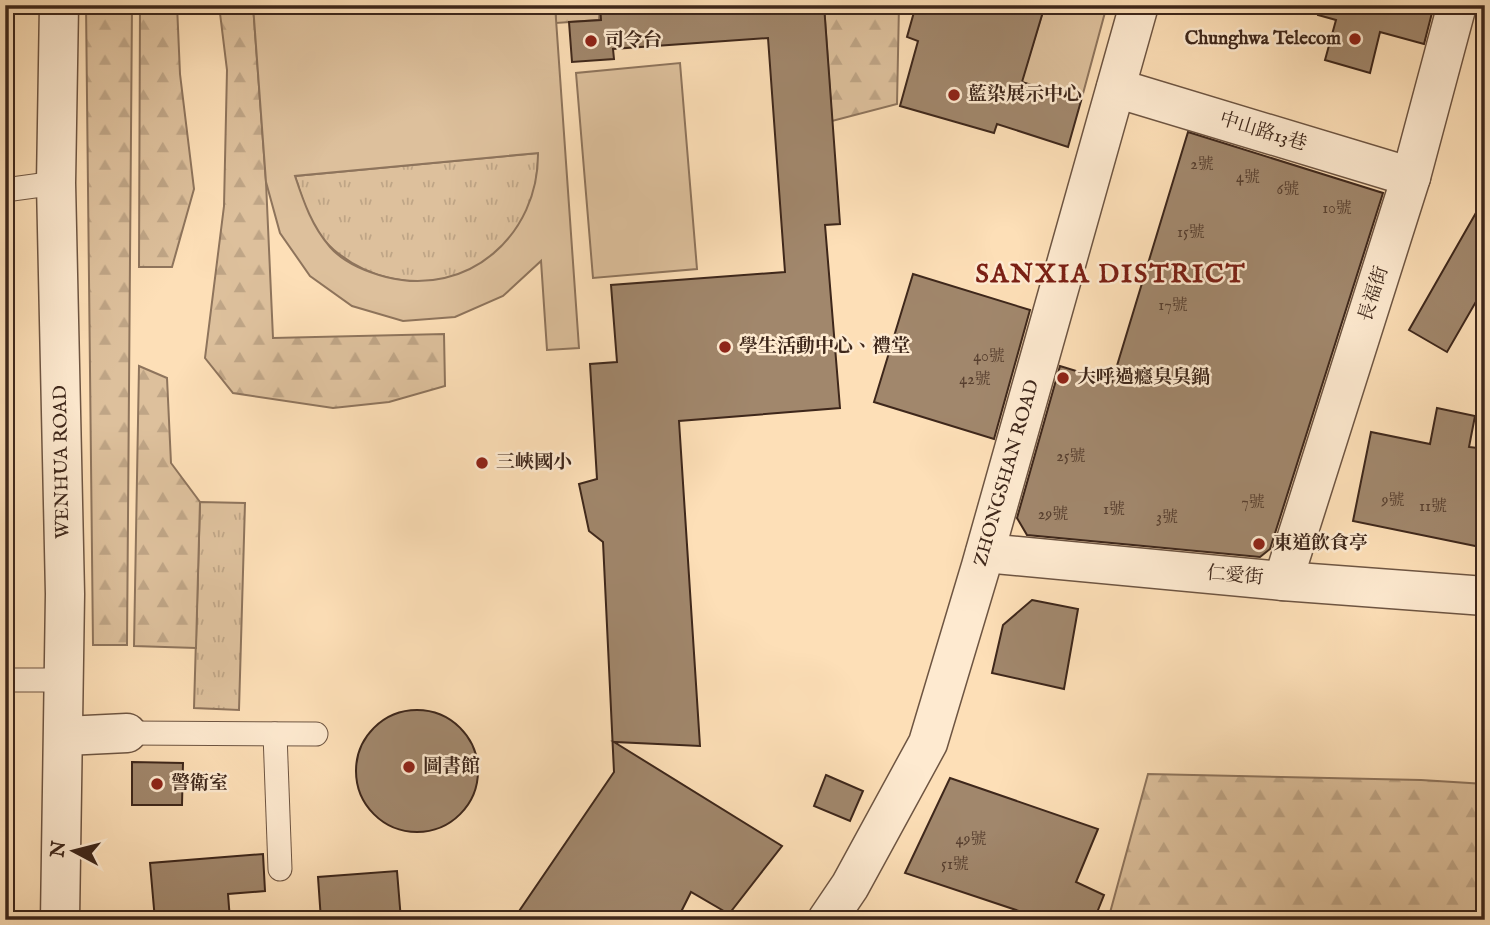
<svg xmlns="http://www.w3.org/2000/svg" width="1490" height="925" font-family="'IM FELL English','Noto Serif TC',serif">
<defs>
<pattern id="grass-tufts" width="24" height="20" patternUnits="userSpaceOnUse" patternTransform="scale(1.75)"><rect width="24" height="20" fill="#ddc09c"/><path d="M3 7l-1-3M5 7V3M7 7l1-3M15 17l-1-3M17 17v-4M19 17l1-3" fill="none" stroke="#bfa586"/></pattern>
<pattern id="forest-firs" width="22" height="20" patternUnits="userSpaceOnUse" patternTransform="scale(1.75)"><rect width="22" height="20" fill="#ddc09c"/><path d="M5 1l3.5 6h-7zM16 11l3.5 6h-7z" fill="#bfa586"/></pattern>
</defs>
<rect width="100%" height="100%" fill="#fddfb7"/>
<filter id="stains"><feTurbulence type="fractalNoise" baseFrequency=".00286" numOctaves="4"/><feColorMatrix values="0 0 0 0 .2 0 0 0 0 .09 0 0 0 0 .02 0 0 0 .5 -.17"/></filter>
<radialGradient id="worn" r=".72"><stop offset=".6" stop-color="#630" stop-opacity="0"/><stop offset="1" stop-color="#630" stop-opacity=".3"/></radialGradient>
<g fill="url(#grass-tufts)" stroke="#8e745c" stroke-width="2">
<path d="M 539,153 C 537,167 537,183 533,196 C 505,283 403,308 334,250 C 312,232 303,202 295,176 Z"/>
<polygon points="200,502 245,503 239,710 194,708"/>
</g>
<g fill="url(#forest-firs)" stroke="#8e745c" stroke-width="2">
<polygon points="86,5 132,5 127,645 93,645"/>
<polygon points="140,5 177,5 180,74 194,189 172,267 139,267"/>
<polygon points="219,5 253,5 266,182 273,338 444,334 445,386 389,402 333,408 233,393 205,358 224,206 227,70"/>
<polygon points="555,5 600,5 599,20 556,23"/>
<polygon points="824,5 899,5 897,104 832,121"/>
<polygon points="139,366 167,378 171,463 200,502 196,648 134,646"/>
<polygon points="1148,774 1421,780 1485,784 1485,920 1108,920"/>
</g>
<g fill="#ddc09c" stroke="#8e745c" stroke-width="2" fill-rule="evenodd">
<path d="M 253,5 L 555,5 L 579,348 L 547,350 L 541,261 L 503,296 L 455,317 L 403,321 L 352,306 L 310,276 L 280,233 L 266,182 ZM 538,153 C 539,235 468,298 386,277 C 367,272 344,263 330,247 C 312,226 304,203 295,176 Z"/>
<polygon points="1045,5 1107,5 1081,101 1021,82"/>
<polygon points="680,63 697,269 593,278 576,73"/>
</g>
<g fill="#a1876c" stroke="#3e271b" stroke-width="2">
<polygon points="600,5 824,5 840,224 825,225 840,408 679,421 700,746 614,742 782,846 729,914 691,892 677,920 513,920 614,772 603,542 589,531 579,484 597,479 590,364 617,362 611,285 785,272 768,38 613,49 614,59 572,62 569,22 601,20"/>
<polygon points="916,5 1045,5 1022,82 1081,101 1068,147 997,124 994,133 900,106 918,41 907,37"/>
<polygon points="1319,5 1434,5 1424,44 1380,32 1370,73 1325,60 1336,20 1318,15"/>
<polygon points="1188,132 1383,193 1270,549 1260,557 1027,535 1017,518 1060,366 1112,382"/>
<polygon points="1485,197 1485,286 1447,352 1409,330"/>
<polygon points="913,274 1030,310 994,439 874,402"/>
<polygon points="1437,408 1475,416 1469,447 1485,449 1485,548 1353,521 1371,432 1430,444"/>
<polygon points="1032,600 1078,609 1064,689 992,673 1003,625"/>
<circle cx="417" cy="771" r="61"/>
<polygon points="132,762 183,763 182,805 132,805"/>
<polygon points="826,775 863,791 850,821 814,806"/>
<polygon points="950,778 1098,829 1076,882 1104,895 1094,920 1046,920 905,873"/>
<polygon points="263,854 265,891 228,894 230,920 155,920 150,863"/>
<polygon points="397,871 401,920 321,920 318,877"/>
</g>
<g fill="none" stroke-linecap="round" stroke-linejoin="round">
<g stroke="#6e5542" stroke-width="25">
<g id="service">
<polyline points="5,190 56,183"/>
<polyline points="5,680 64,680"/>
<polyline points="127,733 316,734"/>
<polyline points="275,734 280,869"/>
</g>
</g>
<g stroke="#6e5542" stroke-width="41">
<g id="minor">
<polyline points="59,5 56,183 65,594 60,920"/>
<polyline points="1116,88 1411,177"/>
<polyline points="1283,581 1411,177 1457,5"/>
<polyline points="65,736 127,733"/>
</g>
</g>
<g stroke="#6e5542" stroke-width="41">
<g id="tertiary">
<polyline points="985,553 1283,581 1485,596"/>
<polyline points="827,920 850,886 928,743 981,566 1139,5"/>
</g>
</g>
<use href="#service" stroke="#feead0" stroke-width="23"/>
<use href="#minor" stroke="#feead0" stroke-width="38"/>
<use href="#tertiary" stroke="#feead0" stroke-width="38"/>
</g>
<g fill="#8f2418" stroke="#feead0" stroke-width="2.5">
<circle cx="1355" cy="39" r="7"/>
<circle cx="591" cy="41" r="7"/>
<circle cx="954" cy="95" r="7"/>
<circle cx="725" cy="347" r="7"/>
<circle cx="1063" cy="378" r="7"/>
<circle cx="482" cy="463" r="7"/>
<circle cx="1259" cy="544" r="7"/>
<circle cx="409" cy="767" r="7"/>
<circle cx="157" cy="784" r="7"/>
</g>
<g text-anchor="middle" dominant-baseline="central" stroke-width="5" stroke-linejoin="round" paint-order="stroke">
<g font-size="16" fill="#573f2f">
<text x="1202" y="165">2號</text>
<text x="1248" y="178">4號</text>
<text x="1288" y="190">6號</text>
<text x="1337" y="209">10號</text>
<text x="1191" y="233">15號</text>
<text x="1173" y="306">17號</text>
<text x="989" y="357">40號</text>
<text x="975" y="380">42號</text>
<text x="1071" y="457">25號</text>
<text x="1393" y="501">9號</text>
<text x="1253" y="503">7號</text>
<text x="1433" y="507">11號</text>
<text x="1114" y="510">1號</text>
<text x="1053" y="515">29號</text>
<text x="1167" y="518">3號</text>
<text x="971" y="840">49號</text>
<text x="955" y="865">51號</text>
</g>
<g font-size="19" font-weight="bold" fill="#3e271b" stroke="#feead0" text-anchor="start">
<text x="1341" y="39" text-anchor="end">Chunghwa Telecom</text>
<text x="605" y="41">司令台</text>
<text x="968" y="95">藍染展示中心</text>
<text x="739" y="347">學生活動中心、禮堂</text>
<text x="1077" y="378">大呼過癮臭臭鍋</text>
<text x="496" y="463">三峽國小</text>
<text x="1273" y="544">東道飲食亭</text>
<text x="423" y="767">圖書館</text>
<text x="171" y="784">警衛室</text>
</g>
<g font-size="19" fill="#3e271b" stroke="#feead0">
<text transform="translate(1263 132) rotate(17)">中山路13巷</text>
<text transform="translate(1374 294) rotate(-72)">長福街</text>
<text transform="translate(62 462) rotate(-91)">WENHUA ROAD</text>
<text transform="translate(1007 473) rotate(-74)">ZHONGSHAN ROAD</text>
<text transform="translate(1235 576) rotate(5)">仁愛街</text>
</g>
<g font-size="26" font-weight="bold" letter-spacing="2" fill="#7a1f14" stroke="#feead0">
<text x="1111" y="274">SANXIA DISTRICT</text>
</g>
</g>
<rect width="1490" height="925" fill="none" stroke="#fddfb7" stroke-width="28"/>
<rect x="7" y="7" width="1476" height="911" fill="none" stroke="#3e271b" stroke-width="3.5"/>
<rect x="14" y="14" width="1462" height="897" fill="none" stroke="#3e271b" stroke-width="2"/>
<g transform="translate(74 851) rotate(277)" stroke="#feead0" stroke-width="5" paint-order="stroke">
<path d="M0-5L12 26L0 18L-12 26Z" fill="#3e271b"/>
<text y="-10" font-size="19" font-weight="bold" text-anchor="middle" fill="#3e271b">N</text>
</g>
<rect width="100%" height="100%" filter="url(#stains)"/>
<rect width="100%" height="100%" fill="url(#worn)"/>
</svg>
